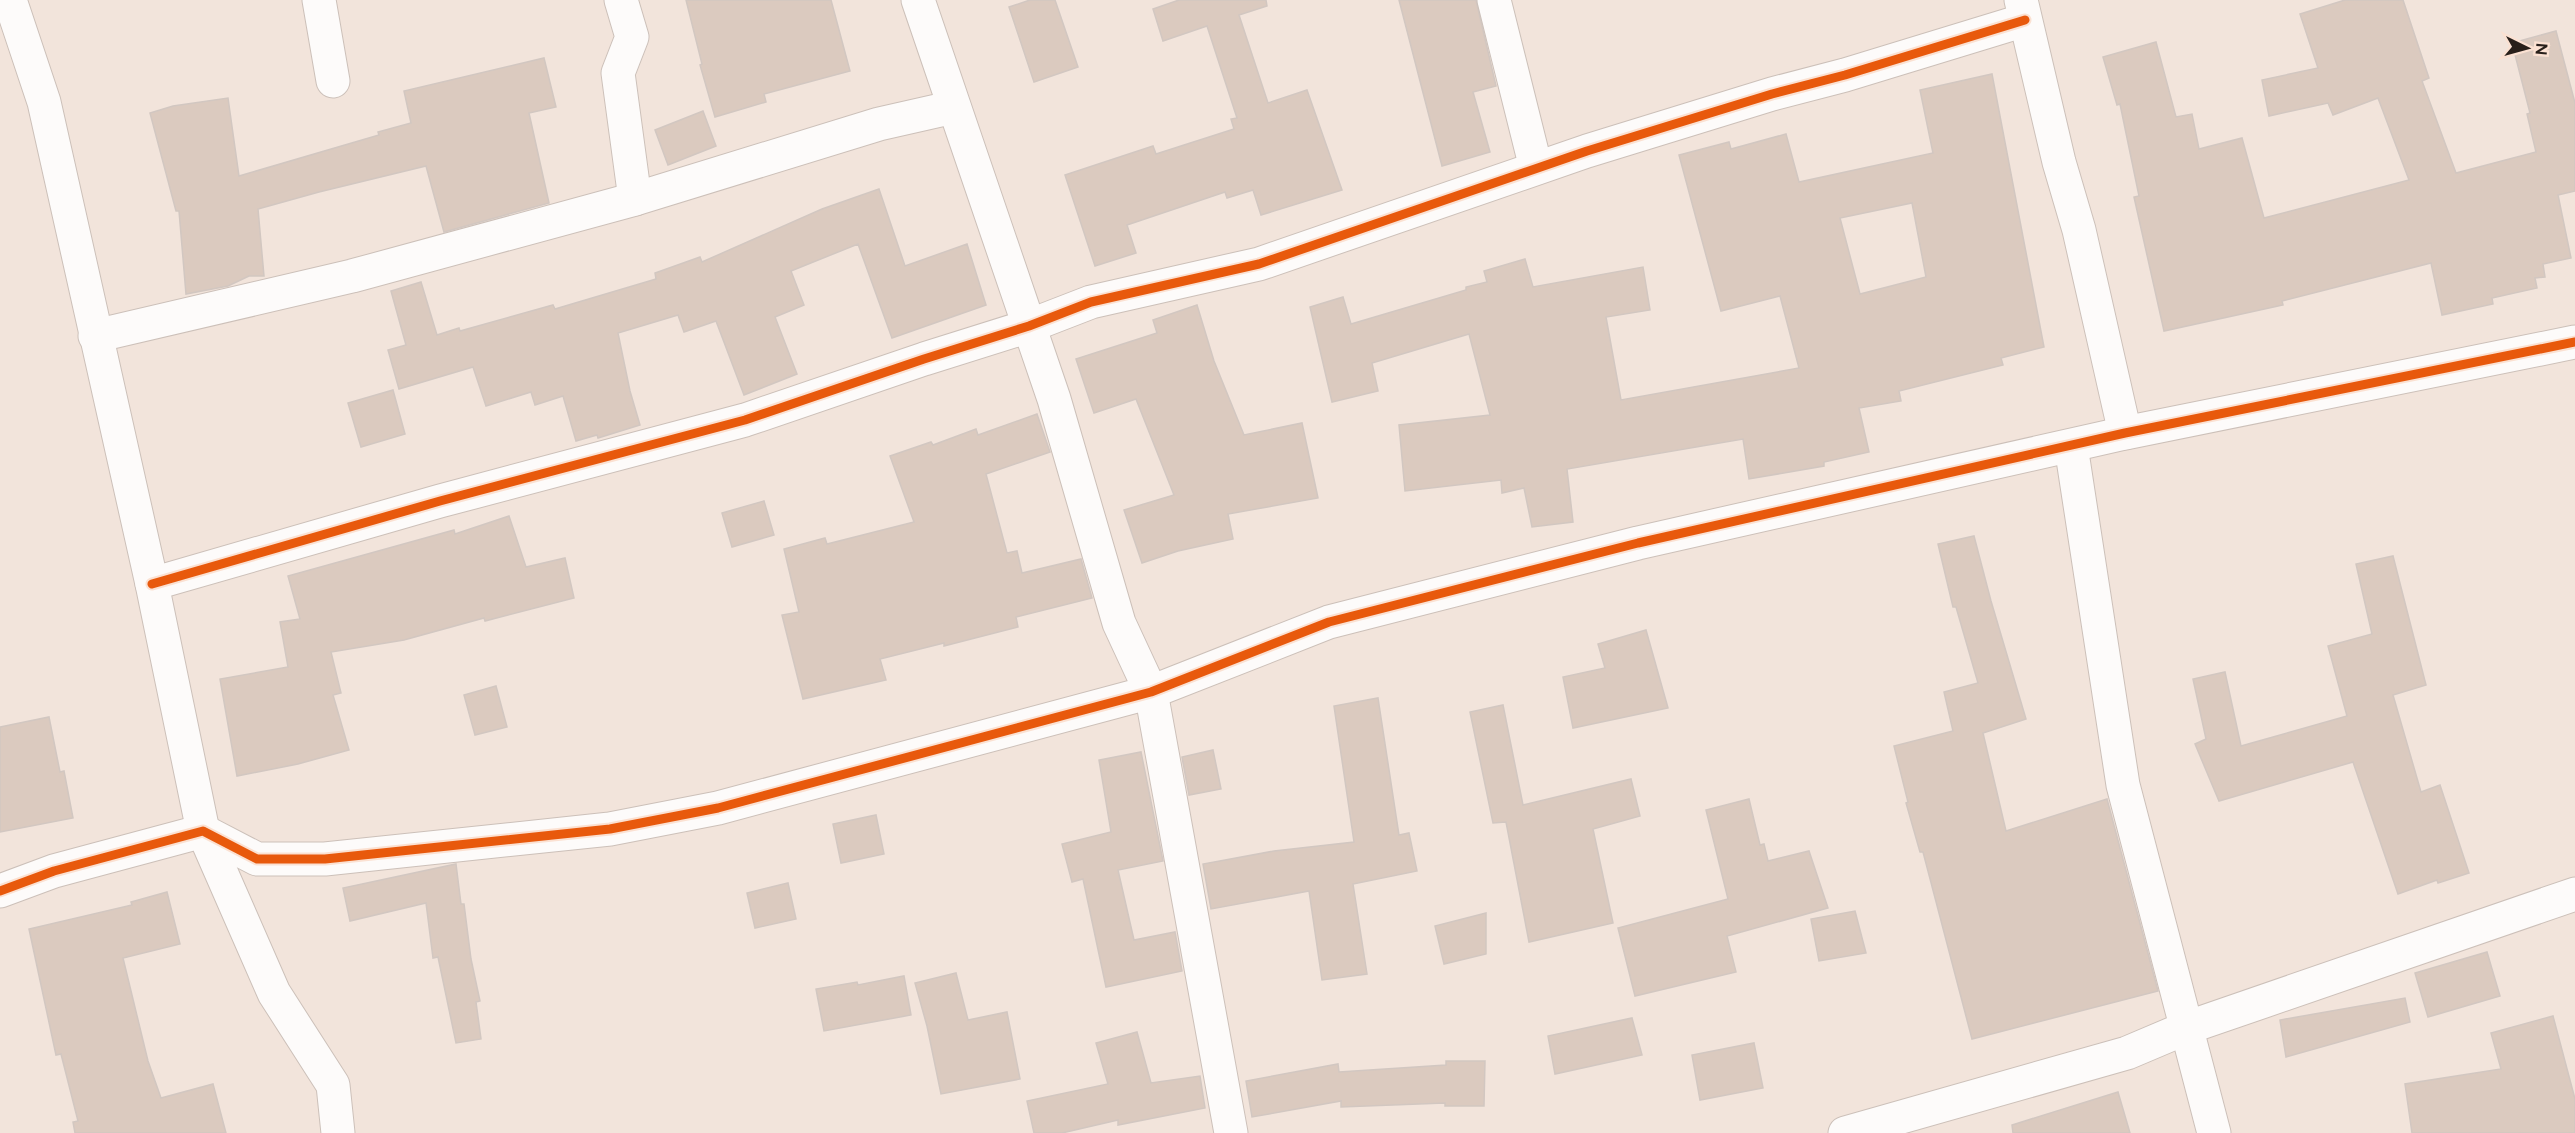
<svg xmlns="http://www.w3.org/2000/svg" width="2575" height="1133" font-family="Figtree,sans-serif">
<rect width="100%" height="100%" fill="#f2e4db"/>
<g fill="#dbcabf" stroke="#d2c7c1" stroke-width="1.5" fill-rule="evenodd">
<polygon points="686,0 831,0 850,71 764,94 766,102 715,117 700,65 702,64"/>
<polygon points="1030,0 1055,0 1078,67 1034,82 1009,7"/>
<polygon points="1179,0 1266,0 1267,6 1239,15 1268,103 1307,90 1342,190 1261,215 1253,190 1227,198 1225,192 1127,225 1136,253 1095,266 1065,175 1153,146 1156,154 1234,129 1231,119 1237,118 1207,26 1163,41 1153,9"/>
<polygon points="1399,0 1476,0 1496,86 1473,92 1490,152 1442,166"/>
<polygon points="2345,0 2403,0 2429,78 2422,81 2456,173 2536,152 2527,114 2530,113 2512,43 2556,31 2575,103 2575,191 2558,195 2571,258 2543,264 2545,277 2535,278 2537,288 2492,298 2493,304 2442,315 2431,263 2282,301 2283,305 2164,331 2134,197 2139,196 2120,104 2117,105 2103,57 2156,42 2176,117 2192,114 2199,149 2242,138 2264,218 2409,180 2378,98 2333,115 2328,103 2269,116 2262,80 2318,68 2300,14"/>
<polygon points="544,58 556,107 529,113 549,203 444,232 426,166 319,192 258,209 264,276 249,276 228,286 186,294 179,211 176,211 150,113 173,106 228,98 239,176 379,135 378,132 411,123 404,91"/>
<path d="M 1992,74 L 2044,347 L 2001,358 L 2003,365 L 1899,391 L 1901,401 L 1859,408 L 1869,452 L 1824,462 L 1824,466 L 1749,479 L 1743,439 L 1567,469 L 1573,522 L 1532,527 L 1524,488 L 1502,493 L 1501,480 L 1405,491 L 1399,425 L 1490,415 L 1469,334 L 1372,363 L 1378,391 L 1332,402 L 1310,307 L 1343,297 L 1351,324 L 1466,290 L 1466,287 L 1487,282 L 1484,271 L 1525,259 L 1533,287 L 1643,267 L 1650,310 L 1606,317 L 1621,400 L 1799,368 L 1780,296 L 1721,311 L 1679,155 L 1729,142 L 1731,149 L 1786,134 L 1799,182 L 1933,153 L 1920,90 ZM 1912,203 L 1926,277 L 1860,294 L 1840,218 Z"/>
<polygon points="703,111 716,146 668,165 655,130"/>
<polygon points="879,189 905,266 967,244 986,305 892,338 858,244 791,271 804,305 775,317 797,374 744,395 716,321 684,332 678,315 618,333 630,391 640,425 598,438 597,435 576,441 563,396 535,405 531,392 486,406 473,367 399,389 388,350 406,345 391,291 421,282 437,335 459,328 460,331 553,305 555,309 656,279 655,273 700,257 702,262 822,209"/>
<polygon points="1197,305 1214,361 1244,435 1302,423 1318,498 1228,514 1233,539 1178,551 1142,563 1124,510 1174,495 1136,399 1094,413 1076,359 1157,333 1153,320"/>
<polygon points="393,390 405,434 361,447 348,403"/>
<polygon points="1037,414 1050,452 986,474 1007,553 1017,551 1022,573 1081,559 1092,598 1016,617 1018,627 944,646 944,643 880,659 886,680 803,699 782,615 799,612 784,549 825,538 827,544 914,522 890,456 931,442 933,445 976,429 978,435"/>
<polygon points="764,501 774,535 732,547 722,513"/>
<polygon points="509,516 526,567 565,558 574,598 485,621 484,618 404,640 331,652 341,693 333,695 349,750 298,764 237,776 220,679 288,667 280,622 300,619 288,576 454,530 455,534"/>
<polygon points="1974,536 1991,601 2026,719 1983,733 2006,831 2107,799 2158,991 1972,1039 1923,852 1920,852 1906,803 1908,802 1894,746 1953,731 1944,692 1978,683 1956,607 1953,607 1938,544"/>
<polygon points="2393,556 2426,685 2393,695 2421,792 2440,785 2469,873 2438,883 2437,880 2398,894 2353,762 2219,801 2195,744 2206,739 2193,679 2225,672 2241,746 2347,716 2328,646 2372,634 2356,564"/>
<polygon points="1646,630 1668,708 1573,728 1563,677 1605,668 1598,644"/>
<polygon points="496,686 507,727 475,735 464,695"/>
<polygon points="1378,698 1399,835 1409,833 1417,871 1353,884 1367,974 1322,980 1309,891 1211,909 1203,864 1274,851 1354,842 1334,706"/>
<polygon points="1503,705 1523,805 1631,779 1640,816 1593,829 1613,923 1529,942 1506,822 1493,823 1470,712"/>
<polygon points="49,717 60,772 64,771 73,818 0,832 0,727"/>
<polygon points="1213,750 1221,789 1189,795 1182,757"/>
<polygon points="1141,752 1163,861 1118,870 1134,940 1175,932 1182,971 1106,987 1083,879 1072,882 1062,844 1111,832 1099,760"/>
<polygon points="1749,799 1760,845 1764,844 1768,861 1809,851 1828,908 1727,936 1736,972 1635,996 1618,928 1728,899 1706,810"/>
<polygon points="876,815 884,854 841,863 833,824"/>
<polygon points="456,864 461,904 464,904 471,959 480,1001 476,1002 481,1039 456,1043 438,957 433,958 426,903 350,921 343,888"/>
<polygon points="788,883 796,919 755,928 747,893"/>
<polygon points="167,892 180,944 123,958 148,1061 161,1098 213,1084 226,1133 75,1133 73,1122 78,1121 61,1054 56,1055 29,929 132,905 131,902"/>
<polygon points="1855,911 1866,953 1819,961 1811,919"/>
<polygon points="1486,913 1486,954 1444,964 1435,926"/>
<polygon points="2487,952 2500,996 2428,1017 2415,973"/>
<polygon points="956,973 968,1020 1007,1012 1020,1079 941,1094 927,1026 915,983"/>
<polygon points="904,976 911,1015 824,1031 816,989 857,982 858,985"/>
<polygon points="2405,998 2410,1022 2286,1057 2280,1020"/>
<polygon points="2553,1016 2575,1099 2575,1133 2412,1133 2405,1084 2501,1069 2491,1033"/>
<polygon points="1632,1018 1642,1055 1555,1074 1548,1036"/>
<polygon points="1137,1032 1151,1083 1200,1076 1205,1108 1118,1125 1118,1120 1062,1133 1034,1133 1027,1101 1108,1084 1096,1043"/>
<polygon points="1754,1043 1763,1088 1700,1100 1692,1055"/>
<polygon points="1446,1061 1485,1061 1484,1106 1445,1106 1445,1103 1341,1107 1341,1101 1252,1117 1246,1081 1338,1064 1339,1072 1446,1065"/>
<polygon points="2118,1092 2130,1133 2013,1133 2012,1125"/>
</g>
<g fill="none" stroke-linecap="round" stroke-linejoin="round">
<g stroke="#ccc0b9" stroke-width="35">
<g id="minor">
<polyline points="10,0 44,102 152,584 203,831 274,993 333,1085 338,1133"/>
<polyline points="319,0 333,81"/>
<polyline points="621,0 632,37 618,73 635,199"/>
<polyline points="918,0 1054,399 1119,623 1151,692 1231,1133"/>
<polyline points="1494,0 1536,168"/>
<polyline points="2021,0 2059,162 2079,230 2125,433"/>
<polyline points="95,336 352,276 635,199 879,124 954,107"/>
<polyline points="2071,446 2123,785 2214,1133"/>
<polyline points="152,584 440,501 745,420 924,359 1029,326 1091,302 1259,264 1587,151 1772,94 1845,75 2025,20"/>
<polyline points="0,891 54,871 203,831 257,859 325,859 610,829 718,808 1151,692 1329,622 1638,543 2125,433 2575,342"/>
<polyline points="1845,1133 2127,1053 2186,1028 2575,894"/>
</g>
</g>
<use href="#minor" stroke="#fdfbfa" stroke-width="33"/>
<g stroke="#fbe1d2" stroke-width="13">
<g id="cycleway">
<polyline points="152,584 440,501 745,420 924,359 1029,326 1091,302 1259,264 1587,151 1772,94 1845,75 2025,20"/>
<polyline points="0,891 54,871 203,831 257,859 325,859 610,829 718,808 1151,692 1329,622 1638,543 2125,433 2575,342"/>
</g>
</g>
<use href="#cycleway" stroke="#e8590c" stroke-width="9"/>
</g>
<g transform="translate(2527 48) rotate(95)" stroke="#fbe1d2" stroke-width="4.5" paint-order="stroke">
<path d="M0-4.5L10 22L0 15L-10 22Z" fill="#281f1a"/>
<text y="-9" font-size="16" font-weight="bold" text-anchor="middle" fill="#281f1a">N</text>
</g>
</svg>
